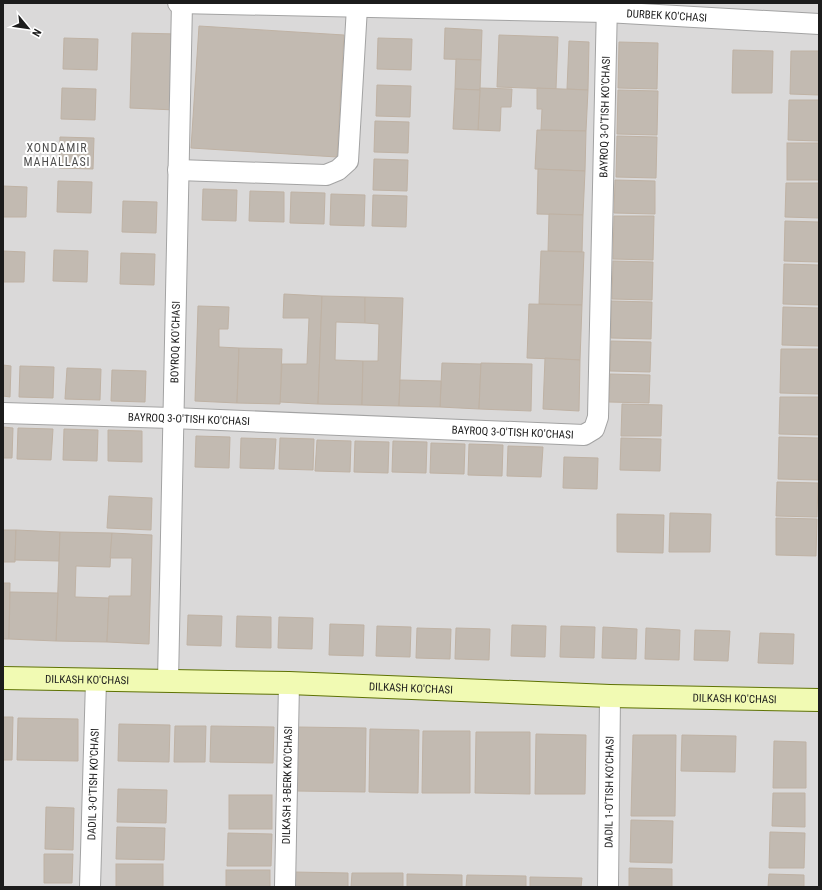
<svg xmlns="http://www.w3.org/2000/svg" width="822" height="890" font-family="'Roboto Condensed',sans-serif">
<rect width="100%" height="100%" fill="#eeeae1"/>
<rect fill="#dad9d9" x="3" y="3" width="816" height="884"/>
<g fill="#c2bab1" stroke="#bfb2a4">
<polygon points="199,26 344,35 337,157 191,148"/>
<polygon points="445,28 482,30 481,60 444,59"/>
<polygon points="132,33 178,34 175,110 130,108"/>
<polygon points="499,35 558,37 556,89 497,87"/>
<polygon points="64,38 98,39 97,70 63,69"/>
<polygon points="378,38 412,39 411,70 377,69"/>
<polygon points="569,41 589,42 588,90 567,89"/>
<polygon points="619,42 658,43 657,89 618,88"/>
<polygon points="733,50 773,51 772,93 732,93"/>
<polygon points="791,51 819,51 819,95 790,94"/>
<polygon points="456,59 481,60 480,90 455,89"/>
<polygon points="377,85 411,86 410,117 376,116"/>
<polygon points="62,88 96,89 95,120 61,119"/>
<polygon points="480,88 512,89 511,107 501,107 500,131 478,130"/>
<polygon points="537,88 588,90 586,131 541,130 542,109 537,109"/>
<polygon points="455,89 480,90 478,130 453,129"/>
<polygon points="618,90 658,91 657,135 617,134"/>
<polygon points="789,100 819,100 819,141 788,140"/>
<polygon points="375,121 409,122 408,153 374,152"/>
<polygon points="537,130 586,131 585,171 535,169"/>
<polygon points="617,136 657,137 656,178 616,177"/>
<polygon points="60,137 94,138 93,169 59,168"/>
<rect x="787" y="143" width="32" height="37"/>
<polygon points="374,159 408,160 407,191 373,190"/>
<polygon points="538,169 585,171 583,215 537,214"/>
<polygon points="615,180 655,181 655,214 614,213"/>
<polygon points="58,181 92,182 91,213 57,212"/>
<polygon points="786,183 819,183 819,218 785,217"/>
<polygon points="3,186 27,187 26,217 3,217"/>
<polygon points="203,189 237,190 236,221 202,220"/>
<polygon points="250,191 284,192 284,222 249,221"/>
<polygon points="291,192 325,193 324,224 290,223"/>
<polygon points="331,194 365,195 364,226 330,225"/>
<polygon points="373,195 407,196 406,227 372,226"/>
<polygon points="123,201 157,202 156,233 122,232"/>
<polygon points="549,214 583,215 582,252 548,251"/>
<polygon points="614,216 654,216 653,260 613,259"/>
<polygon points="785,221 819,222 819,262 784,261"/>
<polygon points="54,250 88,251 87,282 53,281"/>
<polygon points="3,251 25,252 24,282 3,282"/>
<polygon points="541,251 584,252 582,305 539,304"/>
<polygon points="121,253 155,254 154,285 120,284"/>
<polygon points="613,261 653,262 652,300 612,299"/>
<polygon points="784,264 819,265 819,305 783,304"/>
<polygon points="284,294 322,296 318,404 280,402 282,364 307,364 309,318 283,318"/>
<polygon points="322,296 365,297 365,323 336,322 335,360 363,361 362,405 318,404"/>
<polygon points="365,297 403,298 399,406 362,405 363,361 378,361 379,324 365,323"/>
<polygon points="611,301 652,302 651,339 611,338"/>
<polygon points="529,304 582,305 580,360 527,358"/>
<polygon points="198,306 229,307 228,329 219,329 219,347 239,348 237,403 195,401"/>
<polygon points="783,307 819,308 819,346 782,345"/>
<polygon points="611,341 651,342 650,372 610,371"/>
<polygon points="239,348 282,349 280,404 237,403"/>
<polygon points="781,349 819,349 819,394 780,393"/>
<polygon points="545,358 580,360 579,411 543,409"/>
<polygon points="442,363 481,364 479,409 440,407"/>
<polygon points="481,363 532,364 531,411 479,409"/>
<polygon points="3,365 11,366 10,397 3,396"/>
<polygon points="20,366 54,367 53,398 19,397"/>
<polygon points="67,368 101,369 100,400 65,399"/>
<polygon points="112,370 146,371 145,402 111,401"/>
<polygon points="610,374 650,375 649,403 609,402"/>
<polygon points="400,380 441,381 440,407 399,406"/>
<polygon points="780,397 819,397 819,435 779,434"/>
<polygon points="622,404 662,405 661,436 621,436"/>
<polygon points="3,427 13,428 12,458 3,458"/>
<polygon points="18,428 53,429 51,460 17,459"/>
<polygon points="64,429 98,430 97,461 63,460"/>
<polygon points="108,430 142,431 142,462 108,461"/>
<polygon points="196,436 230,437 229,468 195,467"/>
<polygon points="779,437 819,438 818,480 778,479"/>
<polygon points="241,438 276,439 274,469 240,468"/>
<polygon points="280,438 314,439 313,470 279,469"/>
<polygon points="621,438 661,439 660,471 620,470"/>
<polygon points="317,440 351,441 350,472 315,471"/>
<polygon points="355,441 389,442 388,473 354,472"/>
<polygon points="393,441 427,442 426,473 392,472"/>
<polygon points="431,443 465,444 464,474 430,473"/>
<polygon points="469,444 503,445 502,476 468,475"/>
<polygon points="508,446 543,447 541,477 507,476"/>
<polygon points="564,457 598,458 597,489 563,488"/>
<polygon points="777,482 818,483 817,517 776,516"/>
<polygon points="109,496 152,498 151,530 107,528"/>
<polygon points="670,513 711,514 710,552 669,552"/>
<polygon points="617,514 664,515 663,553 617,552"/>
<polygon points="776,518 817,519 816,556 776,555"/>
<polygon points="3,530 16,530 15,562 3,562"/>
<polygon points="16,530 60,532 59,561 15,560"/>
<polygon points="60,532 112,533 110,567 76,566 75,597 109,598 107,642 56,641"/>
<polygon points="112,533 152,535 149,644 107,642 109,596 131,596 132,558 110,558"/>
<polygon points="3,583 10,583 9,639 3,639"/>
<polygon points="10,592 58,593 56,641 9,639"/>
<polygon points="188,615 222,616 221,646 187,645"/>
<polygon points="237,616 271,617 271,648 236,647"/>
<polygon points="279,617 313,618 312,649 278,648"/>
<polygon points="330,624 364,625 363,656 329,655"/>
<polygon points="512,625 546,626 545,657 511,656"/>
<polygon points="377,626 411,627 410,657 376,656"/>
<polygon points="561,626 595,627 594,658 560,657"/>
<polygon points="603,627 637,629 636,659 602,658"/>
<polygon points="417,628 451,629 450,659 416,658"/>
<polygon points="456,628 490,629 489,660 455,659"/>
<polygon points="646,628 680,630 679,660 645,659"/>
<polygon points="695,630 730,631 728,661 694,660"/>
<polygon points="760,633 794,634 793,664 758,663"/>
<polygon points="3,717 13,717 12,760 3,760"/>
<polygon points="18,718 78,719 78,761 17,760"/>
<polygon points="119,724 170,725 169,762 118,761"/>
<polygon points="175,726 206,726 205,762 174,762"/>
<polygon points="211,726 274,727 273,763 210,762"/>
<polygon points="297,727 366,728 365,792 296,791"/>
<polygon points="370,729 419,730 418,793 369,792"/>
<polygon points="423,731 470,731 470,793 422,793"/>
<polygon points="476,732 530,732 530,794 475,793"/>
<polygon points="536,734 586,735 585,794 535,794"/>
<polygon points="633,735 676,735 675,816 631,816"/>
<polygon points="682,735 736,736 735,772 681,771"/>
<polygon points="774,741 806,742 806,788 773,788"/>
<polygon points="118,789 167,790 166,823 117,822"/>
<polygon points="773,793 805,793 805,827 772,826"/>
<rect x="229" y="795" width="43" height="34"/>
<polygon points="46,807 74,808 73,850 45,849"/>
<polygon points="631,820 673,821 672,863 630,862"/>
<polygon points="117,827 165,828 164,860 116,859"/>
<polygon points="770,832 805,833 804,868 769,868"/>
<polygon points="228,833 272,834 271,866 227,866"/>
<polygon points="44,854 73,854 72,883 44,883"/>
<rect x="116" y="864" width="47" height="23"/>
<polygon points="629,868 672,869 672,887 629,887"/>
<rect x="226" y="870" width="44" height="17"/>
<polygon points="293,872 348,873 348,887 292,887"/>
<polygon points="352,873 403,873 403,887 351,887"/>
<polygon points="407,874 462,875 462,887 407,887"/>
<polygon points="769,874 804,875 804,887 768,887"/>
<polygon points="467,875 526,876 526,887 466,887"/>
<polygon points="530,877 582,878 581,887 530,887"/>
</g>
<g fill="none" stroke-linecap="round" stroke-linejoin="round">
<g stroke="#a3a3a3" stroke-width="22">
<g id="street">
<path id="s1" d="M 178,3 L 606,12 L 819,24"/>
<polyline points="178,170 326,175 338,170 348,161 357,7"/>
<path id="s2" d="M 3,413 L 172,418 L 584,435 L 594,429 L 598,417 L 607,3"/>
<path id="s3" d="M 168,681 L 182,3"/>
<path id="s4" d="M 90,887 L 96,681"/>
<path id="s5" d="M 285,887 L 289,683"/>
<path id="s6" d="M 608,887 L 610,696"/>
</g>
</g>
<g stroke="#5e7204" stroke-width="24">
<g id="secondary">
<path id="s7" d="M 3,678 L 289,683 L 610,696 L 819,700"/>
</g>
</g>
<use href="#street" stroke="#fff" stroke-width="20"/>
<use href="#secondary" stroke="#f1fab3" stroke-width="22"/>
</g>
<g text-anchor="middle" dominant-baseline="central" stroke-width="4" stroke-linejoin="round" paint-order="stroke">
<g font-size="11" fill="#1c1c1c" stroke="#fff">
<text stroke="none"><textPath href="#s1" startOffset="489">DURBEK KO'CHASI</textPath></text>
<text stroke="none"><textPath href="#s2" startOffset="906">BAYROQ 3-O'TISH KO'CHASI</textPath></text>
<text stroke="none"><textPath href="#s3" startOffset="339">BOYROQ KO'CHASI</textPath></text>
<text stroke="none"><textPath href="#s2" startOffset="186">BAYROQ 3-O'TISH KO'CHASI</textPath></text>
<text stroke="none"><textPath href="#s2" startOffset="510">BAYROQ 3-O'TISH KO'CHASI</textPath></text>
<text stroke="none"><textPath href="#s7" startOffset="84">DILKASH KO'CHASI</textPath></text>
<text stroke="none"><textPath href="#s7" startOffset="408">DILKASH KO'CHASI</textPath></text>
<text stroke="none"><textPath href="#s7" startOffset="732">DILKASH KO'CHASI</textPath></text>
<text stroke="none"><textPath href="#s4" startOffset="103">DADIL 3-O'TISH KO'CHASI</textPath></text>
<text stroke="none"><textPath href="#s5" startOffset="102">DILKASH 3-BERK KO'CHASI</textPath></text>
<text stroke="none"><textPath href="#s6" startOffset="95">DADIL 1-O'TISH KO'CHASI</textPath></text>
</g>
<g font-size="12" letter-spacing="1" fill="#4f4f4f" stroke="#fff">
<text x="57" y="148">XONDAMIR<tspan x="57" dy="14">MAHALLASI</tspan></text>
</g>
</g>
<rect width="822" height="890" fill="none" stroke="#1c1c1c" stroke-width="8"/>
<g transform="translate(28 28) rotate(119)" stroke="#ffffff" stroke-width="3" paint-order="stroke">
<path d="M0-3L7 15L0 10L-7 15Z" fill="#1c1c1c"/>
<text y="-6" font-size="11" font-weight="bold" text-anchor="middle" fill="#1c1c1c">N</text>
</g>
</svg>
